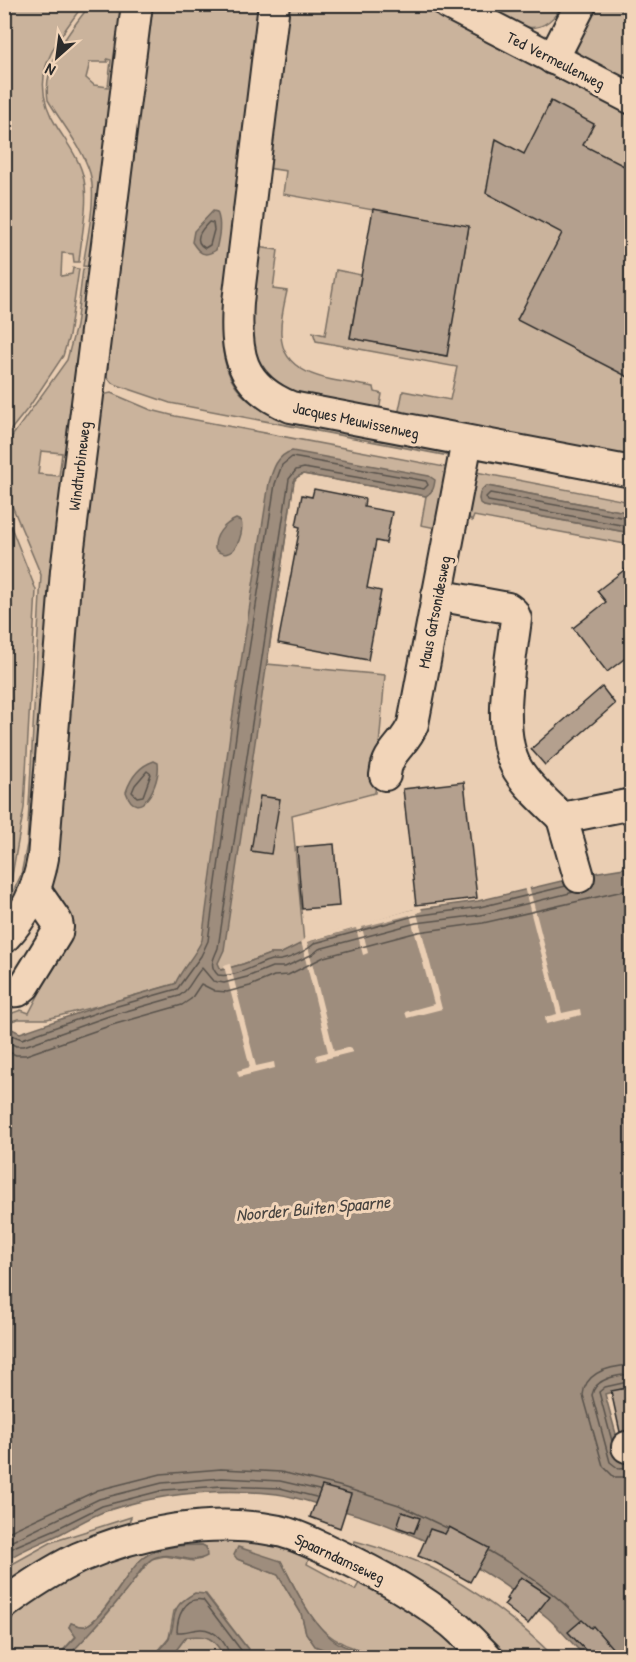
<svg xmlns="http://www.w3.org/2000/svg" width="636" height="1662" font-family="'Patrick Hand',sans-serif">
<rect width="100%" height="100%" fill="#eaceb3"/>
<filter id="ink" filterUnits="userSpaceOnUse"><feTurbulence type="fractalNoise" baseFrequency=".0167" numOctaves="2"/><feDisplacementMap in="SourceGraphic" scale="12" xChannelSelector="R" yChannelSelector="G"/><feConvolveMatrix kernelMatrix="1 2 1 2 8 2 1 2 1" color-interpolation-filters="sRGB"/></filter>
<g filter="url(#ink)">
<g fill="#cab39c" stroke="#7a6f64" stroke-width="1.5" fill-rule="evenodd">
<path d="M 4,5 L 83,5 C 53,46 26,78 57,127 C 67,143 81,161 84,180 C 89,203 81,238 79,262 L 74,262 L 73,254 L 62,253 L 61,276 L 72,274 L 73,268 L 79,269 L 69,336 L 63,356 L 29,407 L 5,437 Z"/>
<path d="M 90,5 L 126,5 L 93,267 L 83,266 C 87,238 97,199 90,173 C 82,147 62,124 48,100 C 42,64 69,32 90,5 ZM 107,59 L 111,60 L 108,87 L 94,85 L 86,78 L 90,62 L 108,62 Z"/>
<path d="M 148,5 L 262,5 L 222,337 C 223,416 286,419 346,430 C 381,437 415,443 450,450 L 449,456 L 170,403 L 120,386 L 112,383 L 102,371 Z"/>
<polygon points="287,5 421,5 631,113 631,459 398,415 403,391 450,400 457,367 316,341 313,332 325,335 336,270 361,275 350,338 446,356 469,227 283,194 286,171 267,168"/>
<path d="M 478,5 L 562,5 C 539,47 509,20 478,5 Z"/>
<polygon points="586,5 631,5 631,85 580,58 574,45"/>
<path d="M 257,247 L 278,250 L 273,289 L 287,291 C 284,305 280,320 281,334 C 282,380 339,380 374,387 L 375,392 L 382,394 L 379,411 C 323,401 255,399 250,326 C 249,300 255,272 257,247 Z"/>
<path d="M 83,269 L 92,270 L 33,849 L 11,912 L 5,909 L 21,875 L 27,844 L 41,575 L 5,489 L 5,446 L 67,360 L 76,326 ZM 41,451 L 62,453 L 59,476 L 38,474 Z"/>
<polygon points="111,393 151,410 175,416 450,468 441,529 421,525 426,496 303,474 297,477 294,481 267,664 385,675 375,793 292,815 304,943 280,954 270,954 243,964 105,1004 47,1019 18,1019 5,1023 4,1016 21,1010 29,1013 73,929 60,897 53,899 53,888 50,879 78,568 102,395"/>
<polygon points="476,472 631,502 631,513 487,486 481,491 479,499 484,506 631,533 631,545 474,516 472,521 467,515"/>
<polygon points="5,512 36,590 24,808 11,881 5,893"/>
<polygon points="131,1517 128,1526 5,1586 5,1568 52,1542"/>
<path d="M 237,1533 L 311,1553 L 307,1564 L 355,1590 L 362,1578 L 422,1618 L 468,1657 C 454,1657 441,1655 427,1655 C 392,1655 353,1656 325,1632 C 309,1619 291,1580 281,1561 L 237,1559 L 278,1575 L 301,1613 L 306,1633 L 315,1646 L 342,1657 L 254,1657 L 206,1594 L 174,1611 L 169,1638 L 153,1657 L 67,1657 L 108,1613 L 151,1559 L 165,1556 L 193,1561 L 201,1559 L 206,1547 L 202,1545 C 183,1545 158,1546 143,1558 C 126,1571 103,1620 85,1626 C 80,1627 75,1624 71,1623 L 69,1627 L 76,1636 L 57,1657 L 5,1658 L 5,1617 L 54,1584 L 134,1549 Z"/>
<path d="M 355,1541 C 380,1548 406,1556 430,1567 C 474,1588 520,1623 554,1657 L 504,1657 L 472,1627 L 352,1549 Z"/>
<polygon points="202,1635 215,1641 225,1657 168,1658 177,1649 186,1637"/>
</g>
<g fill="#9e8d7d" stroke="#70665c" stroke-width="1.5">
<path d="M 213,211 L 217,212 C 222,224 219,237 216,250 C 204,258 199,253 192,242 L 194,231 Z"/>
<path d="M 292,451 L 429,476 L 435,480 C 434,488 433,492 426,496 L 303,474 L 297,477 L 294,481 L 224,950 L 218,963 L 221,970 L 243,964 L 270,954 L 280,954 L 300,944 L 413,910 L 478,901 L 599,872 L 631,867 L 631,1387 L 605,1394 L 622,1456 L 631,1454 L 631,1657 L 586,1657 C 573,1645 561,1630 548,1618 C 483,1563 400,1523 317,1504 C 304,1500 291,1496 277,1494 C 220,1488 161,1493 106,1511 C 91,1516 76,1526 62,1533 C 42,1543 22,1549 5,1561 L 4,1025 L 20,1033 L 105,1004 L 175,984 C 182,968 195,956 202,940 L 233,713 L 269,483 C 273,469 277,455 292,451 Z"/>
<path d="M 487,486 L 631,513 L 631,533 L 484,506 L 480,503 C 478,497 480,488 487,486 Z"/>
<path d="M 236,519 L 241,521 C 245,536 232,565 215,549 C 214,535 224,524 236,519 Z"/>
<path d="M 154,761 L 158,763 C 161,784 138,826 126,792 C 131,777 139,766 154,761 Z"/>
<path d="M 202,1545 L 206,1547 L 207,1556 C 189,1567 170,1548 152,1559 C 142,1565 134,1582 126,1591 C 107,1614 88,1636 67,1657 L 57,1657 L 76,1637 L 69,1627 L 71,1623 C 75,1624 80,1627 85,1626 C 104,1620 126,1571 143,1558 C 159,1546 183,1545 202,1545 Z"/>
<path d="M 238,1547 L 281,1561 C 295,1588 315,1634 344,1646 C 354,1650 384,1655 395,1656 C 411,1657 426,1653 442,1657 L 342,1657 L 315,1646 L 306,1633 L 301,1613 L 278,1575 L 237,1559 L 234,1555 Z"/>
<path d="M 195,1593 L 205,1594 L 254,1657 L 225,1657 C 213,1638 209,1634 186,1637 L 177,1649 L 168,1657 L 153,1657 C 158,1652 166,1645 169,1638 C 179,1615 166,1609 195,1593 Z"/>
</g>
<g fill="#eaceb3">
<polygon points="529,886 562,1013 580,1009 581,1015 546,1024 545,1017 557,1014 524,887"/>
<polygon points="421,907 422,911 417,913 442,1009 407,1018 405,1012 434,1004 410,915 362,927 368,953 363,955 356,928 307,942 334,1051 351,1047 353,1052 317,1061 316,1055 328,1052 301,941"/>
<polygon points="230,964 256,1066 274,1062 275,1068 239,1077 237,1071 250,1067 224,966"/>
</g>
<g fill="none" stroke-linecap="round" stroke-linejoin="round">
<g stroke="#59524c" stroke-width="1.5">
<path d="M 209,222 L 213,223 L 214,230 L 210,245 L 205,248 C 192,241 201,230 209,222 Z"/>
<polyline points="632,519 490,493 486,497 488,501 632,527"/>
<polygon points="147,771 151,774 143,796 137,797 132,792 135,785"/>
<path d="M 4,1032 L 22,1039 L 107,1009 L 177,989 L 201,956 L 208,941 L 239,714 L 275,484 L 282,465 L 292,457 L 426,481 L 428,485 L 424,489 L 304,468 L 296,470 L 289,479 L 218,948 C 214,959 208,965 218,975 C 234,978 253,966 268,961 C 273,959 276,961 281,960 C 291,958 308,950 315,943 L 414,916 L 480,907 L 566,886"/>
<path d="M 4,1040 L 16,1046 L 24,1046 L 109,1016 L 179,996 C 189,991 193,977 202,968 L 213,981 L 224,983 L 247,977 L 272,967 L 285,967 L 313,954 L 319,949 L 416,923 L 481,915 L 574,892"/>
<polyline points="4,1050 16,1055 26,1055 112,1025 182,1005 191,999 201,984 215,991 227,992 250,986 274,976 288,975 324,957 418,932 483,923 632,889"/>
<path d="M 632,1365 C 611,1366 585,1371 583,1395 L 603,1466 L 614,1477 L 632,1477"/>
<path d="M 632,1374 C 617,1375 595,1378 592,1395 L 610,1462 L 619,1469 L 632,1468"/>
<polyline points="612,1441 599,1392 605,1387 632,1381"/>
<polyline points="4,1534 98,1490 161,1474 221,1469 281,1472 339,1486 399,1505 447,1528"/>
<polyline points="4,1545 99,1499 162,1483 222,1478 280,1481 319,1490"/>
<path d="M 489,1551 C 522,1570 554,1592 580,1619"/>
<polyline points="4,1554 16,1546 56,1529 102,1506 164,1490 222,1486 280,1488 316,1497"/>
<path d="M 230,1658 C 228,1644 215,1629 201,1629 C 193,1629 184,1633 177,1632 C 177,1618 184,1596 203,1600 L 247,1658"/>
</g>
</g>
<g fill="#b4a08e" stroke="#2b2b2b" stroke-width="1.5">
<polygon points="551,101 594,124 583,145 632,170 632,379 517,320 562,233 486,193 496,139 524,154"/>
<polygon points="373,209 469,226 447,356 350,338"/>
<polygon points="314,489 365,499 364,507 392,512 386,543 376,541 367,588 381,591 368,660 278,643 300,527 296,526 302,495 312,497"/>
<polygon points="632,564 632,653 607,672 573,628 606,602 597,591"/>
<polygon points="602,687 615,704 545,765 531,749"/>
<polygon points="464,782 477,898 416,905 403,789"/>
<polygon points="260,796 280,799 271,854 251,851"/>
<polygon points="334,844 339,906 302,909 297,847"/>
<polygon points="632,1387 632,1429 620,1432 611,1391"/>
<polygon points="322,1486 351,1494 340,1528 310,1517"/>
<polygon points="402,1512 420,1518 414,1533 397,1527"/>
<polygon points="449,1527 489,1548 470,1582 436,1563 418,1556 430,1529 445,1534"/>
<polygon points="521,1577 550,1596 528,1624 504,1605 508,1600 506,1599"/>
<polygon points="582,1620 591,1628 593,1626 621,1658 593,1658 568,1632"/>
</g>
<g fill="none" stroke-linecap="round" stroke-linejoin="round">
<g stroke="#2b2b2b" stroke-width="34">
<g id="minor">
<path d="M 274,4 L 238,302 C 235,353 239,386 291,407 L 632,472"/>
<polyline points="448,4 632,99"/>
<polyline points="553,59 581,4"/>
<path d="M 437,595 L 508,608 L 513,612 L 516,619 C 511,661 495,733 518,770 C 529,788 547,803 562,818"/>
<path d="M 385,775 C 387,751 405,745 413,724 L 467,441"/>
<polyline points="579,877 562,818 632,804"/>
<path d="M 4,938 C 25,916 38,888 43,858 L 66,571 L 137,4"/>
<polyline points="4,992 18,991 25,985 57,933 58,927 57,922 35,890"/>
<polyline points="627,1447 632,1446"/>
<path d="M 4,1604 C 27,1587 53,1570 78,1558 C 140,1531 212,1517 279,1531 C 298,1535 316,1545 334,1553 C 375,1572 416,1594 452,1623 C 465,1634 476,1646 488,1658"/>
</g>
</g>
<use href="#minor" stroke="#f2d5b9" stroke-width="30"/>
</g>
</g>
<g text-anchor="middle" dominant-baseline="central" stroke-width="6" stroke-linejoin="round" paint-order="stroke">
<g font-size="16" fill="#2b2b2b" stroke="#f2d5b9">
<text transform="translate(556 60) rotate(27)">Ted Vermeulenweg</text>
<text transform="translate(356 420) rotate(12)">Jacques Meuwissenweg</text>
<text transform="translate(79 466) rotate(-83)">Windturbineweg</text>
<text transform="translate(434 612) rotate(-79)">Maus Gatsonidesweg</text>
<text transform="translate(340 1558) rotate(25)">Spaarndamseweg</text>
</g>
<g font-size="18" font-style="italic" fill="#484440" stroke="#f2d5b9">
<text transform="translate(313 1208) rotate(-5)">Noorder Buiten Spaarne</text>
</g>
</g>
<rect width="636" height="1662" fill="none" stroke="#f2d5b9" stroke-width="24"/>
<rect x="12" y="12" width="612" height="1638" fill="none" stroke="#2b2b2b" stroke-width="2" filter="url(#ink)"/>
<g transform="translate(57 57) rotate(208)" stroke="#f2d5b9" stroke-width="4.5" paint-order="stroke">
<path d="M0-4.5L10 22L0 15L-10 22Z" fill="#2b2b2b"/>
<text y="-9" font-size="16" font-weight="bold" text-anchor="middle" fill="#2b2b2b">N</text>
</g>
</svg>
